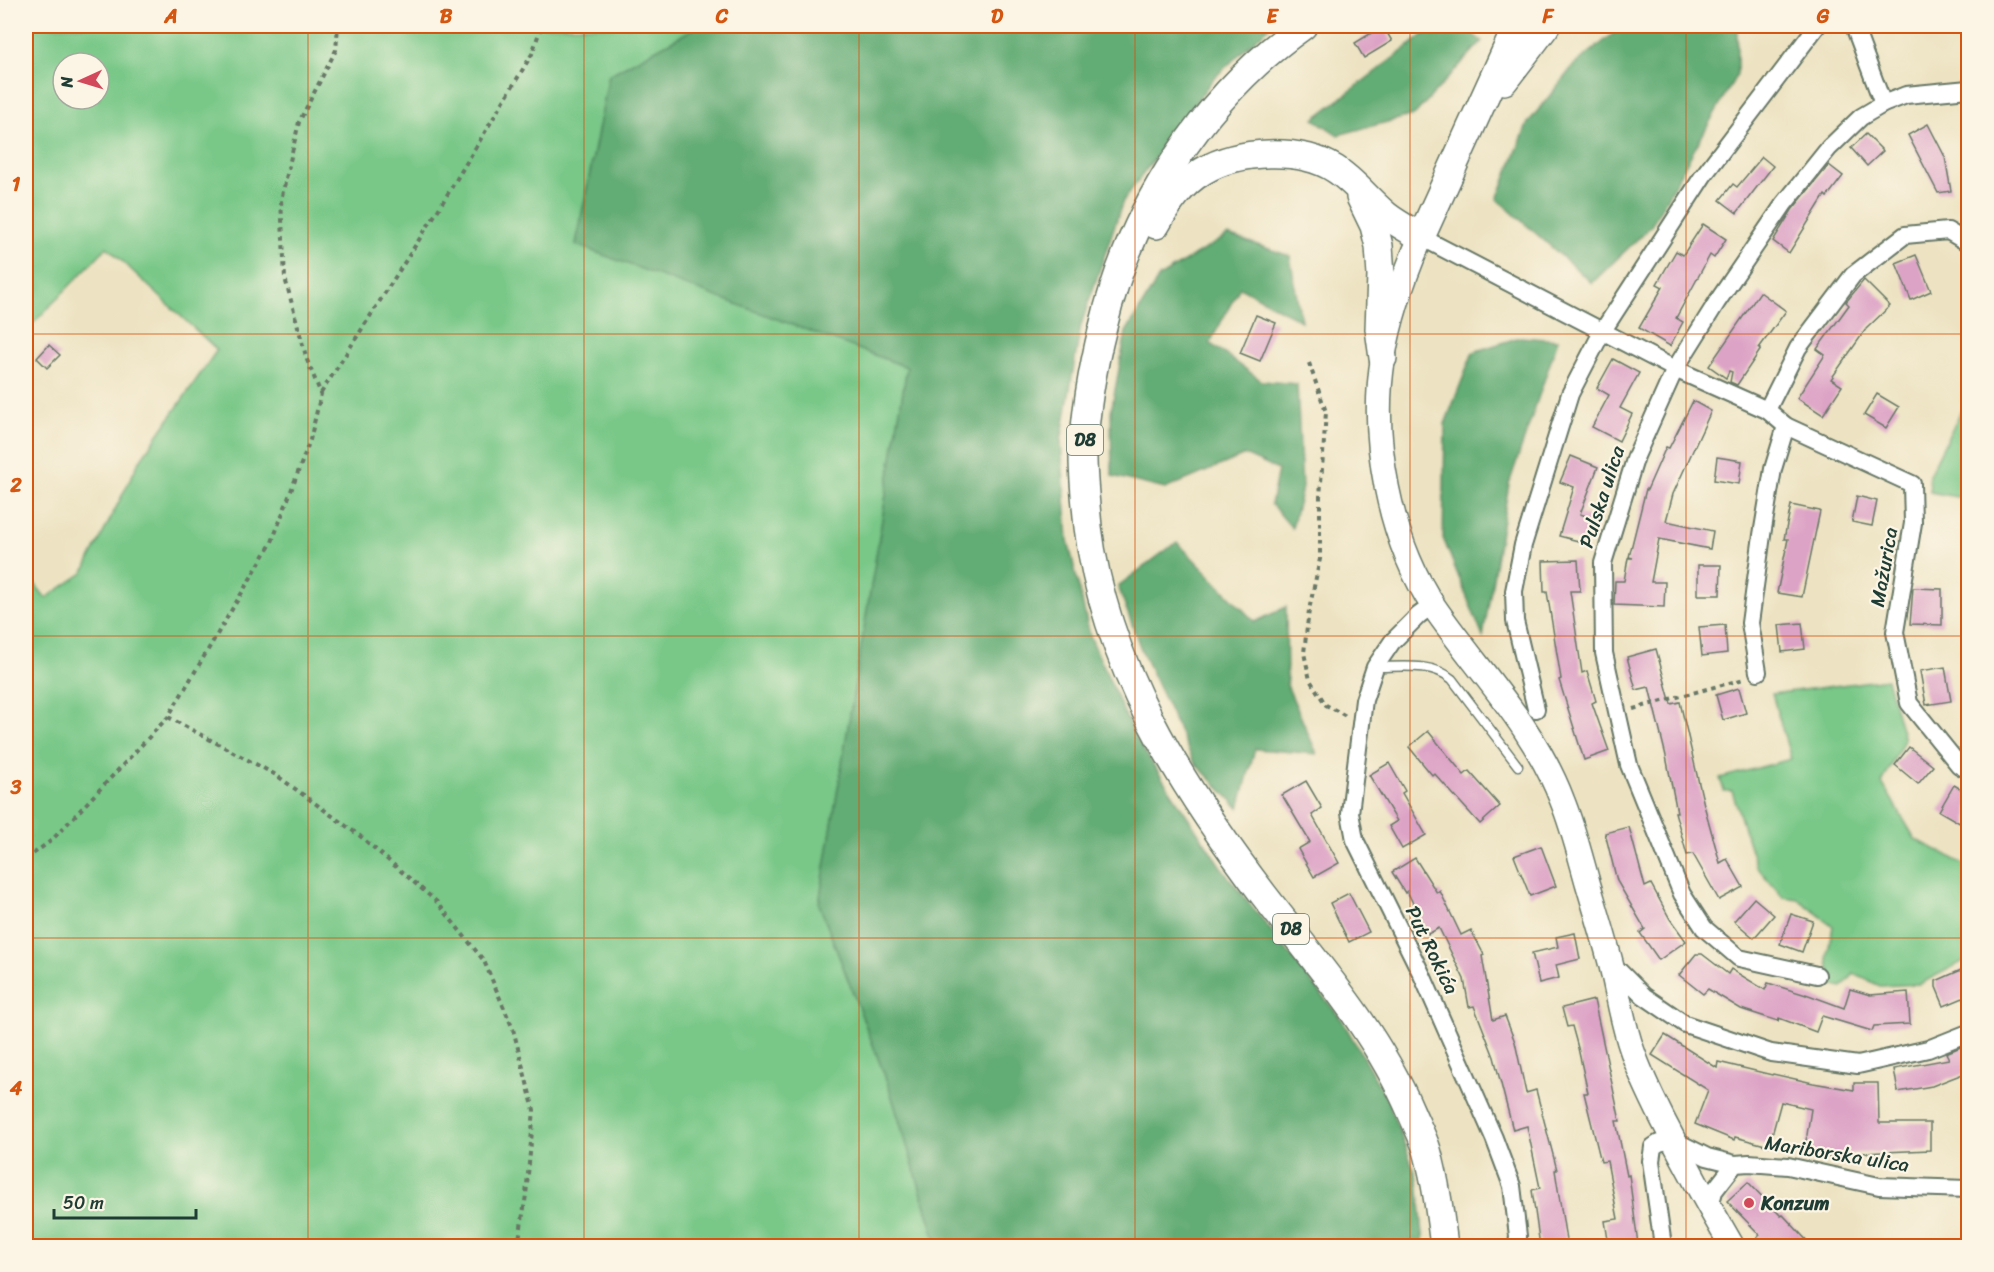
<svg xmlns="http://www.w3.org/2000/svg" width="1994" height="1272" font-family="Sriracha,sans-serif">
<rect width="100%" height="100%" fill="#fcf5e5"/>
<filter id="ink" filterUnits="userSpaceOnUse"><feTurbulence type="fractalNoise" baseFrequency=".0167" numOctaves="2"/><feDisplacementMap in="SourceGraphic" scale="12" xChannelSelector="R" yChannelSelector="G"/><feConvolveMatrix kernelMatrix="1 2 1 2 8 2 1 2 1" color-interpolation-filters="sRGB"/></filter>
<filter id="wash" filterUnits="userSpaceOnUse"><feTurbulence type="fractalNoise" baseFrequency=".008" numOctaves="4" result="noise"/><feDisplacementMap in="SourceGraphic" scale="24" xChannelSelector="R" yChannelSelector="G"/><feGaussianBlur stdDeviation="1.35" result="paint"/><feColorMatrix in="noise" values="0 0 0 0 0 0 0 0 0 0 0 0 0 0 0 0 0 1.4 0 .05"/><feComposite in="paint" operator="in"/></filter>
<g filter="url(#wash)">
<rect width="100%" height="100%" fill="#ede3c2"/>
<g fill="#79c888" stroke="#4c825e" stroke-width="1.5" fill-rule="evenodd">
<path d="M 26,26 L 699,26 L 609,75 L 576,244 L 907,367 L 819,904 L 888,1084 L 938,1246 L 26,1246 L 26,573 L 46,598 L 83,573 L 139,462 L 217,350 L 107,247 L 26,331 ZM 63,63 L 99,63 L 99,99 L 63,99 Z"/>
<polygon points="1962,409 1968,411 1968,499 1930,492 1929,475"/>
<polygon points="1887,679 1904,740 1882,783 1915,839 1968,866 1968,959 1920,984 1880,986 1854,974 1842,987 1833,985 1827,957 1833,926 1798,899 1783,897 1756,866 1732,791 1724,791 1720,778 1791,759 1772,694"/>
</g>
<g fill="#62ac74" stroke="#407454" stroke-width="1.5">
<polygon points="699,26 1270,26 1213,79 1123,201 1081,325 1061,441 1068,540 1090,636 1135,737 1223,870 1342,1020 1388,1101 1418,1180 1424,1246 938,1246 888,1084 819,904 907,367 576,245 609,75"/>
<polygon points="1435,26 1461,26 1482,41 1414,115 1338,135 1314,119"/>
<polygon points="1623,26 1737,26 1737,74 1651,226 1592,283 1497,199 1528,123 1574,65"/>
<polygon points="1228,235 1290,256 1301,321 1240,287 1210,343 1262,381 1297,384 1302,488 1292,528 1271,504 1278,470 1245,455 1165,489 1112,476 1111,411 1126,332 1159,277"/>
<polygon points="1520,337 1558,340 1509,484 1483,637 1443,538 1445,424 1473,352"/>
<polygon points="1177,542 1255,622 1286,607 1287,685 1317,754 1255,749 1239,808 1194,762 1142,652 1118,586"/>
</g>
<g id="blocks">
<g fill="#dda3c6">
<polygon points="1383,26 1392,41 1364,58 1355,43"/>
<polygon points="1928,124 1945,157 1951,191 1938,193 1908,135"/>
<polygon points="1866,134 1883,151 1867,166 1851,148"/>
<polygon points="1762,157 1773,166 1737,213 1720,200 1733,184 1737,187"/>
<polygon points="1829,165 1843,176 1827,197 1825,195 1789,253 1773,241 1792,210"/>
<polygon points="1703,224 1726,239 1714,258 1710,255 1676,318 1683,322 1670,346 1639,328 1663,287 1657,284 1676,251 1683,255"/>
<polygon points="1916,255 1931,291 1911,300 1896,263"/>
<polygon points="1864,280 1890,306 1866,329 1831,379 1842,386 1823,415 1797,398 1825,355 1817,349 1849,305 1846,302"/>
<polygon points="1760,292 1786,311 1759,348 1761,349 1737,385 1730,382 1732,372 1729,371 1726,378 1709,366"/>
<polygon points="1256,315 1276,323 1260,361 1240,353"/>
<polygon points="49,345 60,355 47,368 37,358"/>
<polygon points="1613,359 1639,373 1620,408 1632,414 1619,441 1592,427 1609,395 1597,388"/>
<polygon points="1877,394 1899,407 1886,428 1864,415"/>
<polygon points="1693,401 1711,411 1673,494 1666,521 1713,531 1710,549 1659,539 1651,582 1665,582 1664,607 1614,605 1615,581 1624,581 1628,558 1633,558 1629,557 1646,489 1647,490 1666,447 1669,448"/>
<polygon points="1571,456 1598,467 1580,514 1593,518 1586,543 1559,536 1574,487 1560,482"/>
<polygon points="1717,457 1742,461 1739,484 1714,480"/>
<polygon points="1857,496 1877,501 1872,526 1852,522"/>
<polygon points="1791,505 1820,511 1802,597 1777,593 1788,539 1784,539"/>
<polygon points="1578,560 1580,591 1570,591 1582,673 1587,671 1596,701 1592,703 1609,751 1584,760 1559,680 1561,679 1547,592 1544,592 1543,561"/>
<polygon points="1698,565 1721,565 1720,595 1698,595"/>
<polygon points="1913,588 1942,589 1942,625 1910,624"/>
<polygon points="1802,623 1805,649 1782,652 1779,625"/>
<polygon points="1725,625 1727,653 1702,656 1699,627"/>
<polygon points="1656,649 1671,704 1680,702 1704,805 1720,863 1727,859 1743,887 1719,900 1693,854 1687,855 1675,812 1677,812 1666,756 1649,687 1636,690 1627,657"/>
<polygon points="1945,667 1951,701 1926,705 1920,671"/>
<polygon points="1739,688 1746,713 1723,720 1716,695"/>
<polygon points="1428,731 1464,775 1469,771 1500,806 1480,824 1434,773 1432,775 1409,747"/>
<polygon points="1909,747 1933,766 1918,784 1895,765"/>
<polygon points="1389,763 1405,791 1402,793 1426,835 1402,849 1389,826 1397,821 1369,775"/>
<polygon points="1306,781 1322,808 1312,815 1339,863 1314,877 1298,849 1310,842 1282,795"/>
<polygon points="1954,785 1968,793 1968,828 1939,811"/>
<polygon points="1629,827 1645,887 1651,884 1670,919 1686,941 1659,960 1640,933 1645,929 1617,881 1605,833"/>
<polygon points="1541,846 1556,886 1530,896 1514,856"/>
<polygon points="1415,858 1437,893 1440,891 1461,935 1471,930 1484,955 1482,956 1493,1020 1505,1016 1515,1042 1526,1093 1536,1090 1557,1170 1555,1170 1567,1246 1540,1246 1532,1190 1540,1188 1527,1126 1513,1130 1494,1057 1474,1006 1469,1007 1464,979 1439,928 1428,934 1407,891 1405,893 1392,872"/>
<polygon points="1349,893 1369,932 1349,942 1330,903"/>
<polygon points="1754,898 1774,915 1754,938 1734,921"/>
<polygon points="1791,914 1813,921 1802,952 1780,944"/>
<polygon points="1575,933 1580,959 1556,965 1559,978 1539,983 1532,953 1558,947 1556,937"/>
<polygon points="1696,954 1702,954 1728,974 1731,969 1765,990 1768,983 1806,995 1806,994 1844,1008 1850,989 1870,995 1908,992 1910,1024 1874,1026 1872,1031 1822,1016 1816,1032 1779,1018 1778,1021 1741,1009 1708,989 1703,994 1679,975"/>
<polygon points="1968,967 1968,996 1944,1006 1936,987 1936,981"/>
<polygon points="1594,1000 1620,1121 1616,1121 1627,1176 1629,1175 1638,1244 1609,1246 1605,1221 1618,1219 1607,1161 1601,1162 1584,1093 1588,1093 1578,1048 1572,1026 1567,1027 1562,1008"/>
<polygon points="1665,1035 1717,1068 1718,1062 1772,1075 1773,1074 1813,1083 1854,1090 1854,1083 1878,1083 1879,1123 1930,1123 1930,1150 1838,1154 1837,1159 1804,1154 1811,1109 1781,1102 1769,1146 1735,1137 1734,1140 1695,1124 1708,1090 1652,1055"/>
<polygon points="1968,1044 1968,1072 1932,1086 1898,1092 1894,1069 1949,1059 1946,1053"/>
<polygon points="1748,1182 1781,1216 1783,1215 1812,1246 1748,1246 1760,1235 1727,1201"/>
</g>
</g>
</g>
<g filter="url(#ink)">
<use href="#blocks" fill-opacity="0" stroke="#677766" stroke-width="1.5"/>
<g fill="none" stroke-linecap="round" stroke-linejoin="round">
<g stroke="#677766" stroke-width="11">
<path id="lane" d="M 1376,667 C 1401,667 1432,662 1452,679 L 1518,766"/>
</g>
<g stroke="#677766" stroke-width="20">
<g id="street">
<polyline points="1854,26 1883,104"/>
<polyline points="1421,237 1675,369 1767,410 1786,426 1912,484 1913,523 1895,632 1909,703 1959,765 1968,770"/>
<polyline points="1767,410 1798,348 1853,275 1905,235 1948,231 1968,243"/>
<polyline points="1433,605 1419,615 1392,642 1375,667 1364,700 1350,813 1355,840 1422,975 1494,1138 1512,1186 1518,1236 1517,1246"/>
<polyline points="1758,672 1750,623 1762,535 1773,469 1786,426"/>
<polyline points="1536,709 1515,621 1514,591 1523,545 1570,394 1602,332 1703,176 1817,26"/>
<polyline points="1611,963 1644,996 1685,1024 1771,1053 1858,1065 1928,1049 1968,1033"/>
<polyline points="1817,975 1739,958 1704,928 1682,894 1629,765 1604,653 1603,563 1636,456 1675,369 1717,302 1784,204 1829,148 1861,117 1883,104 1906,95 1968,89"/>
<polyline points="1710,1207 1714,1191 1735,1164 1749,1163 1788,1166 1879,1186 1968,1189"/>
<polyline points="1663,1246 1651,1161 1653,1147 1659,1143 1673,1140 1707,1157 1735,1164"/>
</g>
</g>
<g stroke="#677766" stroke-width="27">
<path id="secondary" d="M 1421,237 C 1404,276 1390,315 1383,358 C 1370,438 1389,540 1434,607 C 1478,671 1534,726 1562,800 C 1573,827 1580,856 1588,884 C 1596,911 1604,937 1611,964 C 1618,992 1622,1022 1632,1050 C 1640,1074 1652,1098 1663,1120 C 1685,1163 1708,1205 1732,1246"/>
</g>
<g stroke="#677766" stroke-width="30">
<g id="primary">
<path d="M 1303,26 C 1204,96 1131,208 1103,327 C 1092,370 1085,413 1083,457 C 1083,480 1086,504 1088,527 C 1105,665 1180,785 1263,894 C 1316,963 1376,1030 1411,1112 C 1416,1124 1423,1137 1427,1150 C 1436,1182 1440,1214 1444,1246"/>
<polyline points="1504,81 1546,26"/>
<polyline points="1360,197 1374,226 1379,246 1381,275 1379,329 1383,358"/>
<path d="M 1156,225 C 1168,204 1181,184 1203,171 C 1238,150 1300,147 1335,169 C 1354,181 1368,200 1386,215 C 1396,223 1409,230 1421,237 L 1517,26"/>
</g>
</g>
<g stroke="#677766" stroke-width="4" stroke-dasharray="4.5 4.5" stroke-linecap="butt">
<polyline points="1309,363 1326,412 1320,497 1320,559 1309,610 1304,653 1310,680 1326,705 1346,716"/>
<polyline points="321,393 438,210 532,54 540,30 539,26"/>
<polyline points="1633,709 1744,679"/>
<polyline points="168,717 276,775 360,836 437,902 484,961 513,1029 534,1110 526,1195 518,1246"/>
<polyline points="26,859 52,840 168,717 272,542 310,440 321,394 307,360 285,278 281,200 299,122 336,50 338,26"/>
</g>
<use href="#lane" stroke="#fff" stroke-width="8"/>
<use href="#street" stroke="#fff" stroke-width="16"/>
<use href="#secondary" stroke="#fff" stroke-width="24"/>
<use href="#primary" stroke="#fff" stroke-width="27"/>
</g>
</g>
<path fill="none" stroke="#d45610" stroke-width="1.5" stroke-opacity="0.55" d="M 308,26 L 308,1246M 584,26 L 584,1246M 859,26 L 859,1246M 1135,26 L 1135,1246M 1410,26 L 1410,1246M 1686,26 L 1686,1246M 26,334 L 1968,334M 26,636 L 1968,636M 26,938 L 1968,938"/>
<circle fill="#d1495b" stroke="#fcf5e5" stroke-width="2" cx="1749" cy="1203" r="6"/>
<g text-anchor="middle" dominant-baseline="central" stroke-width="4.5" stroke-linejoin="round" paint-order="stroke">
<g fill="#fcf5e5" stroke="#617469" stroke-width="1.5">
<rect x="1067" y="425" width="36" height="30" rx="4.5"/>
<rect x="1273" y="914" width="36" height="30" rx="4.5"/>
</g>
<g font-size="18" font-weight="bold" fill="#1f3d34">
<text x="1085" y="440">D8</text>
<text x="1291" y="929">D8</text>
</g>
<g font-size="20" fill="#1f3d34" stroke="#fcf5e5">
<text transform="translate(1602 497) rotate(-72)">Pulska ulica</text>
<text transform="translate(1884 567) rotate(-80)">Mažurica</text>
<text transform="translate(1432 950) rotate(64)">Put Rokića</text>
<text transform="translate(1837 1154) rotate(9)">Mariborska ulica</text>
</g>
<g font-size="20" font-weight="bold" fill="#1f3d34" stroke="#fcf5e5" text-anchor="start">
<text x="1761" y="1203">Konzum</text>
</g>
</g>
<rect width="1994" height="1272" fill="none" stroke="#fcf5e5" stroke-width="66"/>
<g transform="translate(81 81) rotate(266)"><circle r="28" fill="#fcf5e5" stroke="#a4ab9e" stroke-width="1.5"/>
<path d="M0-4.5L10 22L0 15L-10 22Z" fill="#d1495b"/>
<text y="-9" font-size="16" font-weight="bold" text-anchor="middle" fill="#1f3d34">N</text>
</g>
<path d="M54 1209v9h142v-9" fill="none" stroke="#1f3d34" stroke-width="3"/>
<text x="63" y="1209" font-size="18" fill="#1f3d34" stroke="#fcf5e5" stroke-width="4.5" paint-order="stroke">50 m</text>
<rect x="33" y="33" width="1928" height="1206" fill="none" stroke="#d45610" stroke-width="2"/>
<g font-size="20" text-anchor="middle" font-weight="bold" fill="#d45610">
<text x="171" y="23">A</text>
<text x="446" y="23">B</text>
<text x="722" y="23">C</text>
<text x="997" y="23">D</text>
<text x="1272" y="23">E</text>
<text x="1548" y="23">F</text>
<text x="1823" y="23">G</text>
<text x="16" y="191">1</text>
<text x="16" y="492">2</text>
<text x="16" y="794">3</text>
<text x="16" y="1095">4</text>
</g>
</svg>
